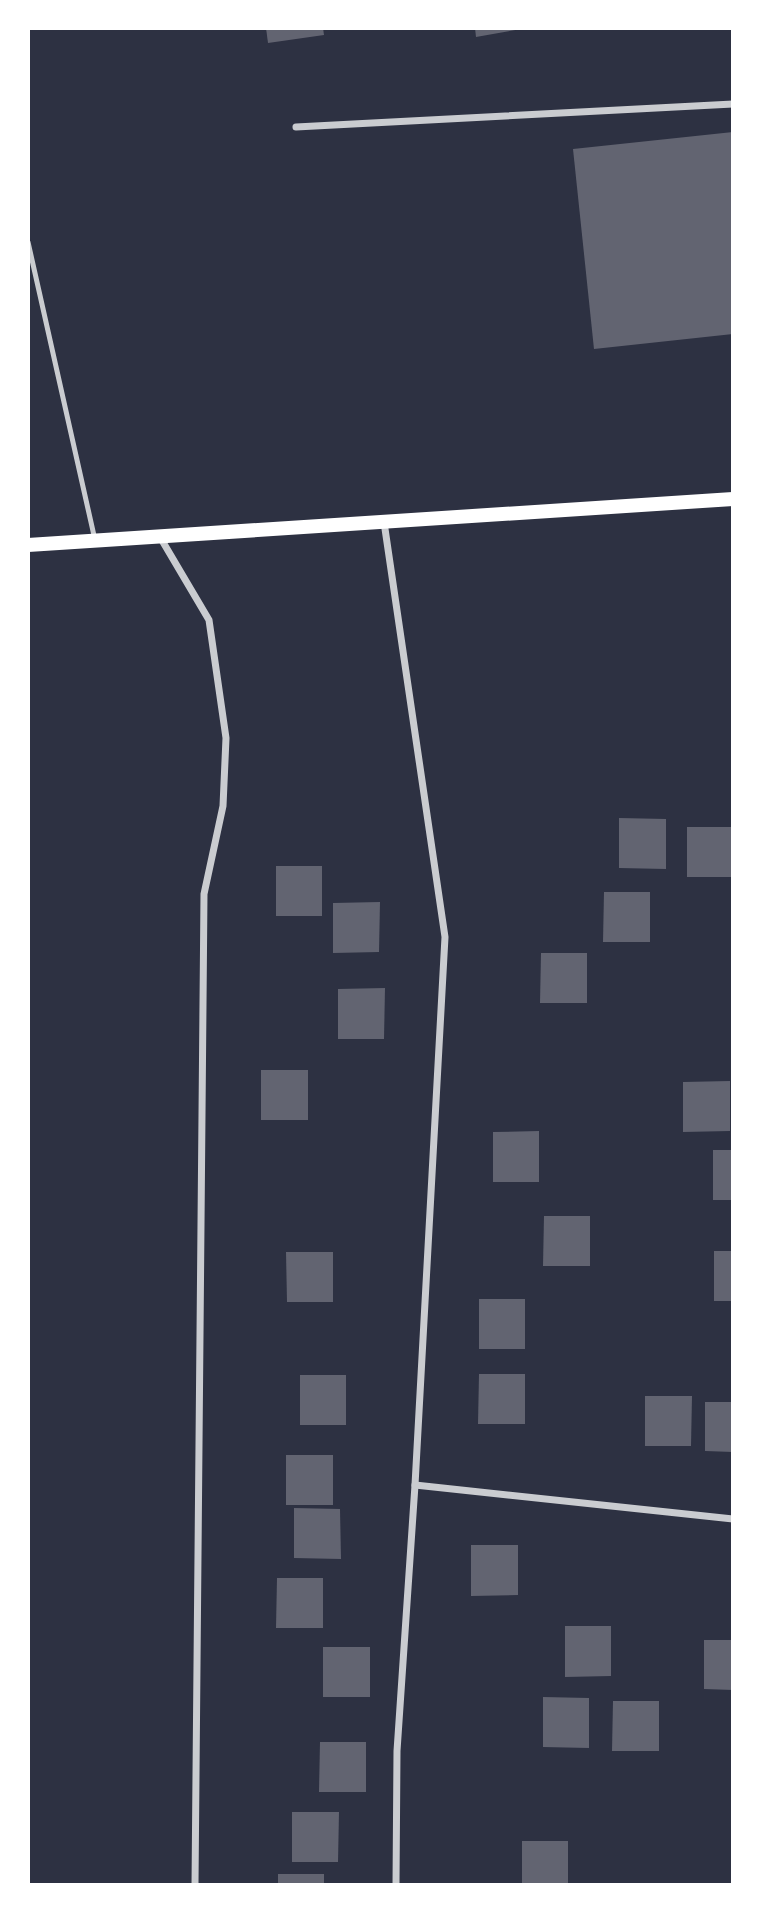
<svg xmlns="http://www.w3.org/2000/svg" width="761" height="1913" font-family="'Fira Sans',sans-serif">
<rect width="100%" height="100%" fill="#2d3142"/>
<g fill="#626471">
<polygon points="266,28 323,28 324,35 268,43"/>
<polygon points="475,28 521,28 521,29 476,37"/>
<polygon points="733,132 733,334 594,349 573,149"/>
<polygon points="619,818 666,819 666,869 619,868"/>
<rect x="687" y="827" width="46" height="50"/>
<rect x="276" y="866" width="46" height="50"/>
<polygon points="604,892 650,892 650,942 603,942"/>
<polygon points="380,902 379,952 333,953 333,903"/>
<polygon points="541,953 587,953 587,1003 540,1003"/>
<polygon points="385,988 384,1039 338,1039 338,989"/>
<rect x="261" y="1070" width="47" height="50"/>
<polygon points="730,1081 730,1131 683,1132 683,1082"/>
<polygon points="539,1131 539,1182 493,1182 493,1132"/>
<rect x="713" y="1150" width="20" height="50"/>
<polygon points="544,1216 590,1216 590,1266 543,1266"/>
<rect x="714" y="1251" width="19" height="50"/>
<polygon points="286,1252 333,1252 333,1302 287,1302"/>
<rect x="479" y="1299" width="46" height="50"/>
<polygon points="479,1374 525,1374 525,1424 478,1424"/>
<rect x="300" y="1375" width="46" height="50"/>
<polygon points="645,1396 692,1396 691,1446 645,1446"/>
<polygon points="705,1402 733,1402 733,1452 705,1451"/>
<rect x="286" y="1455" width="47" height="50"/>
<polygon points="294,1508 340,1509 341,1559 294,1558"/>
<polygon points="471,1545 518,1545 518,1595 471,1596"/>
<polygon points="277,1578 323,1578 323,1628 276,1628"/>
<polygon points="565,1626 611,1626 611,1676 565,1677"/>
<polygon points="704,1640 733,1640 733,1690 704,1689"/>
<rect x="323" y="1647" width="47" height="50"/>
<polygon points="543,1697 589,1698 589,1748 543,1747"/>
<polygon points="613,1701 659,1701 659,1751 612,1751"/>
<polygon points="320,1742 366,1742 366,1792 319,1792"/>
<polygon points="292,1812 339,1812 338,1862 292,1862"/>
<rect x="522" y="1841" width="46" height="44"/>
<rect x="278" y="1874" width="46" height="11"/>
</g>
<g fill="none" stroke-linecap="round" stroke-linejoin="round">
<polyline stroke="#caccd0" stroke-width="5" points="28,242 95,540"/>
<g stroke="#caccd0" stroke-width="7">
<polyline points="296,127 733,104"/>
<polyline points="384,522 445,937 415,1485 397,1751 396,1885"/>
<polyline points="160,537 209,620 226,738 223,806 204,894 195,1885"/>
<polyline points="415,1485 733,1519"/>
</g>
<polyline stroke="#fff" stroke-width="14" points="28,545 733,499"/>
</g>
<rect width="761" height="1913" fill="none" stroke="#ffffff" stroke-width="60"/>
</svg>
